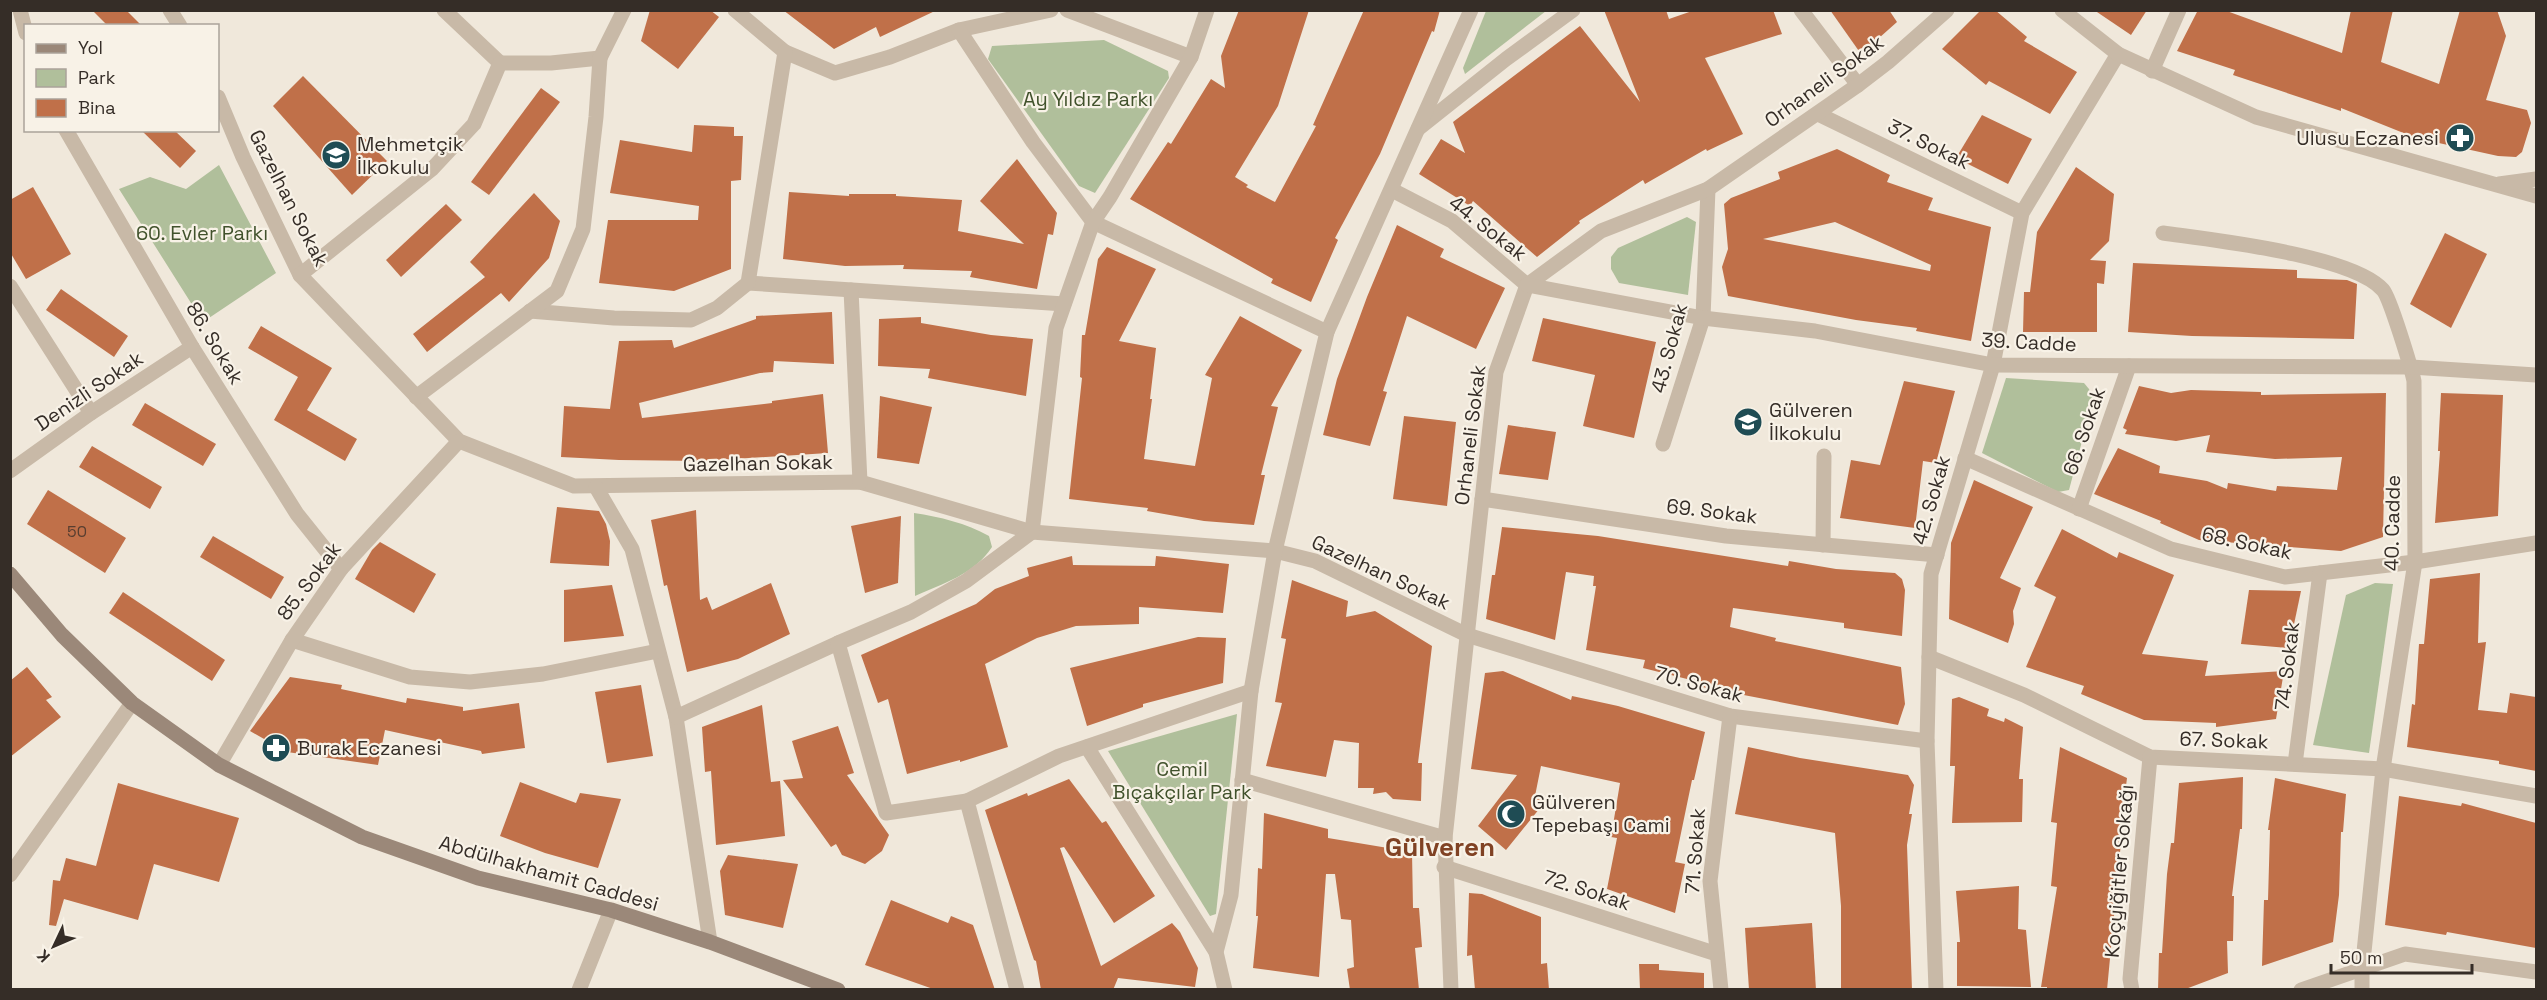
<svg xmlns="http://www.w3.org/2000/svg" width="2547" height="1000" font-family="'Space Grotesk',sans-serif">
<rect width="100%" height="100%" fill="#f0e8db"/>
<g fill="#b0bf9b">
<polygon points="1486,11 1546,11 1465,74 1463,68"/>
<polygon points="1104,40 1168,71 1169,78 1095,193 1079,186 988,59 992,46"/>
<polygon points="219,165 276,273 203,322 119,189 150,177 186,189"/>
<polygon points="1687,217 1696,222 1688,295 1619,283 1611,269 1611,257 1618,248"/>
<polygon points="2006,378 2084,383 2089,389 2093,400 2069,490 2058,492 1982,453"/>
<path d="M 914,513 C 940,517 966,523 989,536 L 992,547 C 975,574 942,584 915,596 Z"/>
<polygon points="2375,583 2393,584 2369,753 2313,745 2346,595"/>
<polygon points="1237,714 1216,914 1210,916 1108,751"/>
</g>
<g fill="#c07049" fill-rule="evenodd">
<polygon points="92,10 126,10 142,26 108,26"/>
<polygon points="650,10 710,10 719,17 678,69 641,41"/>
<polygon points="783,10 937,10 880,37 876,27 834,49"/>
<polygon points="1239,10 1309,10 1278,106 1235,177 1248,185 1246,187 1275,202 1316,126 1313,125 1364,10 1440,10 1434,32 1432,31 1380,154 1335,238 1338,240 1311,302 1271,283 1273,279 1130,199 1168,142 1171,144 1211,79 1225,88 1221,56"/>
<polygon points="1604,10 1666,10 1669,19 1695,10 1773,10 1782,34 1705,58 1743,134 1707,151 1706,149 1645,184 1643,180 1579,221 1580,223 1537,257 1473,201 1470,206 1419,174 1441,139 1465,153 1453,122 1580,26 1640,102"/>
<polygon points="1830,10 1889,10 1897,22 1861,54"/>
<polygon points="1981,10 1995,10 2027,37 2024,41 2077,72 2050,114 1989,81 1986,85 1942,49"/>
<polygon points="2094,10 2147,10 2131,35"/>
<polygon points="2198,10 2224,10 2342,53 2351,10 2393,10 2381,62 2439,84 2460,10 2497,10 2506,36 2486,100 2527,110 2531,123 2522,152 2516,157 2498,156 2416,138 2341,108 2341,111 2233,75 2235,70 2177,51"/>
<polygon points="303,76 387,161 352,195 273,106"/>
<polygon points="541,88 560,102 489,195 471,182"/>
<polygon points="1982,115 2032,139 2008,184 1956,158"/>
<polygon points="694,125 734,127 734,136 743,136 741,180 731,181 731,269 674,291 599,283 608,220 698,220 699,206 610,193 620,140 692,152"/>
<polygon points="141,130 174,130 196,151 180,168"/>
<path d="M 1837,149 L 1890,175 L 1887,182 L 1933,198 L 1928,210 L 1991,227 L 1971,341 L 1916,331 L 1917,328 L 1856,320 L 1728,296 L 1722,267 L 1728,249 L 1724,204 L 1731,198 L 1780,179 L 1778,172 ZM 1835,222 L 1931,265 L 1930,271 L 1763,239 Z"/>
<polygon points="1017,159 1057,213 1053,235 1048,234 1037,289 970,277 972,271 903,269 904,265 845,266 783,259 789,192 849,196 849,194 896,194 896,196 962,200 958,231 1024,244 980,201"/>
<polygon points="2076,167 2114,194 2109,241 2090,260 2106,261 2104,284 2097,283 2097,332 2023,332 2024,292 2030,292 2037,232"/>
<polygon points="33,187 71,254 26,279 10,252 10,200"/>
<polygon points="534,193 560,221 549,258 509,302 501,293 427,352 413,334 485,277 470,262"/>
<polygon points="446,204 462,220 401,277 386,260"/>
<polygon points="1397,225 1444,249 1440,257 1505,288 1476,349 1407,316 1383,391 1387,392 1370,446 1323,435 1337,379 1367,297"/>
<polygon points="2445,233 2487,254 2451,328 2410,304"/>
<polygon points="1107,247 1156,269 1119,341 1156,348 1150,399 1152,399 1144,459 1195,466 1212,378 1205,375 1240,316 1302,350 1271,406 1278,407 1261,475 1265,475 1254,525 1204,521 1147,511 1148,508 1069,499 1082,378 1080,377 1082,335 1085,335 1098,259"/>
<polygon points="2133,263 2297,270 2297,278 2347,280 2357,284 2354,339 2192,336 2128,332"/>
<polygon points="61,289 128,336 114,357 46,310"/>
<polygon points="832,312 834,364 774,361 773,372 760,373 639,403 642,418 772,403 772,401 823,394 828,453 702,461 619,460 561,457 564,406 610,409 619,341 672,340 674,348 756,319 756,316"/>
<polygon points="921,317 921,323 991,335 1033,339 1026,396 928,378 930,369 878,366 879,319"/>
<polygon points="1543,318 1656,342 1634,438 1583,426 1595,375 1532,361"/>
<polygon points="261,326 332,368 307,410 357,439 345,461 274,420 298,377 248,348"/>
<polygon points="1904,381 1955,391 1936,463 1923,461 1915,528 1840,518 1851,460 1880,465"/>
<polygon points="2139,386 2171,393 2191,390 2261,392 2261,395 2386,393 2383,537 2341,551 2199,540 2160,523 2161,521 2094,494 2118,448 2160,466 2159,473 2207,481 2227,489 2228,483 2276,491 2277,486 2337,490 2342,457 2275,459 2206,452 2210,435 2176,441 2125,434 2127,430 2123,428"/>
<polygon points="2441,393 2503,395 2498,516 2435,523 2440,451 2438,451"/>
<polygon points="880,396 932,407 919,464 877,458"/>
<polygon points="145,403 216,444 203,466 132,425"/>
<polygon points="1404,416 1456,422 1447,506 1393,499"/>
<polygon points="1508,425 1556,432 1548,480 1499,474"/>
<polygon points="92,446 162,487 150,509 79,467"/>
<polygon points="1974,480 2033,507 2000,578 2021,588 2013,611 2014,624 2008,643 1949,619 1951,543"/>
<polygon points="48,490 126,538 105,573 27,524"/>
<polygon points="557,507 599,511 606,524 610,541 609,566 550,563"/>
<polygon points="696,510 700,600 707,597 712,610 771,583 790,634 738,659 687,672 667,585 664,586 651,520"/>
<polygon points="901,516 898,583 865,593 851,526"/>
<polygon points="1502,527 1598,536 1788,566 1789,561 1836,569 1895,573 1902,579 1905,590 1902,636 1844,628 1844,623 1733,608 1730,627 1776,638 1775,641 1901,667 1905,704 1898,725 1697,686 1699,682 1643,668 1645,660 1586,650 1596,586 1593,586 1594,576 1566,572 1555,640 1486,619 1492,575 1495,575"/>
<polygon points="2062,529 2117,558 2119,552 2174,575 2142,654 2208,661 2205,676 2284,671 2276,719 2216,727 2216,723 2144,720 2081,694 2084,686 2026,667 2056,597 2034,586"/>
<polygon points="213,536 284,577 271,599 200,557"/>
<polygon points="380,542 436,574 414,613 355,579 372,550"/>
<polygon points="1072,556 1073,565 1155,566 1156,556 1229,564 1223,613 1139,607 1139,624 1076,626 1037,638 985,664 1008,747 960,762 960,760 907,774 888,699 878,703 861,655 976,604 995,589 1029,576 1027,568"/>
<polygon points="2480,573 2478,643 2486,642 2478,710 2507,713 2510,693 2536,697 2536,771 2499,764 2499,761 2407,747 2412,704 2415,705 2419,644 2424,644 2430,579"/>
<polygon points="1292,580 1348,601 1346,617 1375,611 1432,646 1418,763 1422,763 1421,801 1393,799 1386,792 1373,794 1374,788 1358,788 1359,743 1334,740 1326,777 1266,766 1282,703 1275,702 1286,639 1281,638"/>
<polygon points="612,585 624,636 564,642 564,590"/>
<polygon points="2249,590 2301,591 2289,648 2241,644"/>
<polygon points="123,592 225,660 212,681 109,613"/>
<polygon points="1198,637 1226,638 1223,683 1143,704 1143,707 1087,726 1070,668"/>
<polygon points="27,667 52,697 46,700 61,717 10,757 10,681"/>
<polygon points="1503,671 1571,700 1572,696 1618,706 1705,732 1694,780 1692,780 1675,862 1685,864 1675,913 1607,889 1617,838 1611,837 1620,783 1541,766 1535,796 1544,803 1506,850 1478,826 1517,775 1471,769 1485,673"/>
<polygon points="290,677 342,685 341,689 406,703 407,698 463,707 463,711 519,703 525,748 482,754 481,751 385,730 378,765 287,752 250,731"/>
<polygon points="641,685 653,756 607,763 595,692"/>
<polygon points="1959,697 1989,709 1987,716 2004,722 2005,718 2023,727 2019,779 2023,779 2022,822 1952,823 1955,766 1950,766 1952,699"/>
<polygon points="762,705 771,782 780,781 785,836 716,845 711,771 705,772 702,727"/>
<polygon points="838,726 854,773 847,775 889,835 882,851 865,864 842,855 836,844 831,847 783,780 803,778 792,741"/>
<polygon points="1748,747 1800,758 1908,775 1914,785 1909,814 1912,814 1907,845 1912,990 1841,990 1841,906 1835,833 1735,814"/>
<polygon points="2060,747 2127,778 2119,841 2121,842 2107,990 2047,990 2047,987 2041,987 2057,887 2051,886 2057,823 2051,822"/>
<polygon points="2243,777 2242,829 2240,829 2232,896 2234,896 2233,941 2227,941 2228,973 2183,990 2158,990 2159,953 2162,953 2167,874 2171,843 2174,843 2179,783"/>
<polygon points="2275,778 2346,794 2343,832 2341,832 2339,895 2333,942 2262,966 2264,900 2268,900 2270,830 2268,830"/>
<polygon points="1069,779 1102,823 1106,821 1155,896 1114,923 1064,847 1060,848 1101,966 1172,923 1180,932 1198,968 1195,987 1118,978 1113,990 1041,990 1036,961 1034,960 985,810 1027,793 1028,796"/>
<polygon points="520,782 576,803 580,793 621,799 598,868 545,853 500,836"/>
<polygon points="118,783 239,818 219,882 154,864 138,920 64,899 56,926 49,925 53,880 60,881 66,858 96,866"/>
<polygon points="2399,796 2461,806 2462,803 2536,823 2536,948 2447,932 2446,935 2385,925"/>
<polygon points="1264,813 1328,829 1328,838 1412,852 1413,908 1419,908 1422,947 1415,948 1419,990 1350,990 1347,969 1354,967 1351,920 1341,919 1335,874 1326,874 1319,977 1253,968 1258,916 1256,916 1258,868 1262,869"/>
<polygon points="728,855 798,864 783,928 725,915 720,871"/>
<polygon points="2019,886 2018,929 2026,930 2031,987 1957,986 1957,942 1960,942 1956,891"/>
<polygon points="1469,893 1482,894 1541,917 1541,964 1547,963 1549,990 1475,990 1472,955 1467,956"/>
<polygon points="891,900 948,923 951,916 973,925 995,990 936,990 865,965"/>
<polygon points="1812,923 1816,990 1749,990 1745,928"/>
<polygon points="1639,964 1659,964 1659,970 1704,973 1704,990 1640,990"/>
</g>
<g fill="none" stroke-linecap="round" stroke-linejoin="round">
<g stroke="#c8b9a7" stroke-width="15">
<polyline points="20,10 26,33"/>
<polyline points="170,10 180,26"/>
<polyline points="444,10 500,63"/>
<polyline points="735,10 785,52 835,73 890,57 959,30 1051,10"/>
<polyline points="1067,10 1191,57"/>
<polyline points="1801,10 1858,85"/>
<polyline points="959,30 1033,142 1093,222 1327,332"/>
<polyline points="2152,71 2179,10"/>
<polyline points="218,97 243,157 300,275 459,441 574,486 860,482 1032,532 1275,551 1315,561 1467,635 1730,716 1927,741"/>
<polyline points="1818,114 2022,213"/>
<polyline points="1418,129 1506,59 1573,10"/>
<polyline points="66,130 192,347 297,514 341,569"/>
<polyline points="1392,190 1452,221 1527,285"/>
<polyline points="300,275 432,169 474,124 500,63 551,63 600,58 624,10"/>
<polyline points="748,283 1064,304"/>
<polyline points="10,286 91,413"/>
<polyline points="851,290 860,482"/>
<polyline points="530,311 614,318 691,320 717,308 748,283 785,52"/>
<polyline points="416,397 557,291 583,229 596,117 600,58"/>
<polyline points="1663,444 1703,318 1708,189"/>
<polyline points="1965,458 2171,549 2285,577 2415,562 2536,543"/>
<polyline points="10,471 91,413 192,347"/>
<polyline points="596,487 632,549 676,717 710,942"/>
<polyline points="1482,499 1726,536 1937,555"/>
<polyline points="2079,509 2129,366"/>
<polyline points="1823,545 1824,456"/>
<polyline points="292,640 410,677 470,682 543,674 658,651"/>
<polyline points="1929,657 2024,695 2150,757 2383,769 2536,796"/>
<polyline points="676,717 838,643"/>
<polyline points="1087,747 1216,952"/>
<polyline points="2295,764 2320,573"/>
<polyline points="219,765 292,640 341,569 459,441"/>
<polyline points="1242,780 1445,838"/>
<polyline points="967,801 886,813 838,643 911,612 966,581 1032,532 1056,328 1093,222 1110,197 1191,57 1207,10"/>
<polyline points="1444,867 1717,954"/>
<polyline points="10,875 132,703"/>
<polyline points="579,990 611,910"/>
<polyline points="1017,990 967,801 1059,756 1251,691"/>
<polyline points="1225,990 1216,952 1231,895 1251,691 1275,551 1327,332 1471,10"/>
<polyline points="1451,990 1445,838 1496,372 1527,285 1601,231 1708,189 1858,85 1888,62 1947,10"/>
<polyline points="1721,990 1710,881 1730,716"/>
<polyline points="1936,990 1927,741 1931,574 1993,365 2022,213 2118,54"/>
<polyline points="2132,990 2130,979 2150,757"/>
<polyline points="2301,990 2405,954 2536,972"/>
</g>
<g stroke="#c8b9a7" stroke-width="15">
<polyline points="2062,10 2118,54 2256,117 2536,196"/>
<polyline points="2499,184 2536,179"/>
<path d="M 2163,233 C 2212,240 2352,255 2383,290 C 2390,298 2411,367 2414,381 L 2415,562 L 2383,769 L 2362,971 L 2362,990"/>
<polyline points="1527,285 1703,318 1815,331 1993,365 2411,367 2536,375"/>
</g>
<polyline stroke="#9b8879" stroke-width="15" points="10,574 62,635 132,703 219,765 362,837 478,878 611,910 710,942 838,990"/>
</g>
<defs>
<g id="pharmacy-disc" transform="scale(1.5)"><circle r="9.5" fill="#1f4c54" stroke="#f8f2e7"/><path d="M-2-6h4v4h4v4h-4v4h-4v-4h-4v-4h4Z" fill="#fff"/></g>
<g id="school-disc" transform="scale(1.5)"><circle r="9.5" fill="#1f4c54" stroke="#f8f2e7"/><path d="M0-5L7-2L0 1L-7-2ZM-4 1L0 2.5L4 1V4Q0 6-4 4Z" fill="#fff"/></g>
<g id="mosque-disc" transform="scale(1.5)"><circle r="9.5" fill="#1f4c54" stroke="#f8f2e7"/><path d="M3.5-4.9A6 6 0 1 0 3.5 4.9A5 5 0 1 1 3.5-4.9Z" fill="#fff"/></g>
</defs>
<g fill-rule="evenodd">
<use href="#pharmacy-disc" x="2460" y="138"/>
<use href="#school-disc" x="336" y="155"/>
<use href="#school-disc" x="1748" y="422"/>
<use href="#pharmacy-disc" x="276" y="748"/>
<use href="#mosque-disc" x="1511" y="814"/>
</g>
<g text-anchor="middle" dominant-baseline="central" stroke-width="4.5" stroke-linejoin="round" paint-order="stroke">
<g font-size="16" fill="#583e30">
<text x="77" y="531">50</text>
</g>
<g font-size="20" fill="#352d27" stroke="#f8f2e7">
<text transform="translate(1824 81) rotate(-36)">Orhaneli Sokak</text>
<text transform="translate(1929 144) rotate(26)">37. Sokak</text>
<text transform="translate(289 198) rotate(63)">Gazelhan Sokak</text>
<text transform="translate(1488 228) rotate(38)">44. Sokak</text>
<text transform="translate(2029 342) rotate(3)">39. Cadde</text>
<text transform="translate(215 343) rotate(59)">86. Sokak</text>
<text transform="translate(1669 348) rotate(-75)">43. Sokak</text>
<text transform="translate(89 391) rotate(-34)">Denizli Sokak</text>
<text transform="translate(2084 431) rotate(-71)">66. Sokak</text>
<text transform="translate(1470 435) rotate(-83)">Orhaneli Sokak</text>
<text transform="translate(758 463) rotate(-1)">Gazelhan Sokak</text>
<text transform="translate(1931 500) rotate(-74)">42. Sokak</text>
<text transform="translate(1712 511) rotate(7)">69. Sokak</text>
<text transform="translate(2392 523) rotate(-89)">40. Cadde</text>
<text transform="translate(2247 543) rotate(12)">68. Sokak</text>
<text transform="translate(1381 572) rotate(25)">Gazelhan Sokak</text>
<text transform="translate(309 581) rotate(-53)">85. Sokak</text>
<text transform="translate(2287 666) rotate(-83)">74. Sokak</text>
<text transform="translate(1699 684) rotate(15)">70. Sokak</text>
<text transform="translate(2224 740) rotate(2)">67. Sokak</text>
<text transform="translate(1695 851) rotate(-86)">71. Sokak</text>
<text transform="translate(2119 871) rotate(-85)">Koçyiğitler Sokağı</text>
<text transform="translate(549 873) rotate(16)">Abdülhakhamit Caddesi</text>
<text transform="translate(1587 890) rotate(18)">72. Sokak</text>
</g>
<g font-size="20" fill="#41522c" stroke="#f8f2e7">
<text x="1088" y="99">Ay Yıldız Parkı</text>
<text x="202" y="233">60. Evler Parkı</text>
<text x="1182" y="769">Cemil<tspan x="1182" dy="23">Bıçakçılar Park</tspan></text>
</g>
<g font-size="20" fill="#352d27" stroke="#f8f2e7" text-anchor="start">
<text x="2439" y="138" text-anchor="end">Ulusu Eczanesi</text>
<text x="357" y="144">Mehmetçik<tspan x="357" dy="23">İlkokulu</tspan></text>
<text x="1769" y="410">Gülveren<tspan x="1769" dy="23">İlkokulu</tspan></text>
<text x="297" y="748">Burak Eczanesi</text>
<text x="1532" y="802">Gülveren<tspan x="1532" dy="23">Tepebaşı Cami</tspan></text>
</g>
<g font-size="26" font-weight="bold" fill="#804224" stroke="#f8f2e7">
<text x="1440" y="847">Gülveren</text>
</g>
</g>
<rect width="2547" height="1000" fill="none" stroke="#352d27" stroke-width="24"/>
<rect x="24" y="24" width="195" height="108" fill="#f8f2e7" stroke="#aaa39a" stroke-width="1.5"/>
<rect x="36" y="44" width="30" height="9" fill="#9b8879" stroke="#aaa39a" stroke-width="1.5"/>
<text x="78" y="54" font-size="18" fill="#352d27">Yol</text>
<rect x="36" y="69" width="30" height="18" fill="#b0bf9b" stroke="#aaa39a" stroke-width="1.5"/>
<text x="78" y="84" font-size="18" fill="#352d27">Park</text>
<rect x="36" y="99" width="30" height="18" fill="#c07049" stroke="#aaa39a" stroke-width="1.5"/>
<text x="78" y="114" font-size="18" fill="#352d27">Bina</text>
<g transform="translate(54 946) rotate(226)" stroke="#f8f2e7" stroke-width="4.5" paint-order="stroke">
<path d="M0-4.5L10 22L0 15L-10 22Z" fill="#352d27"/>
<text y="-9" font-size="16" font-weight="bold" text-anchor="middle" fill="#352d27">K</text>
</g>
<path d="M2331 964v9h141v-9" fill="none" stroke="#352d27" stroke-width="3"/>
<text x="2340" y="964" font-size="18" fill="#352d27" stroke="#f8f2e7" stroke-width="4.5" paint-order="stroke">50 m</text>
</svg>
